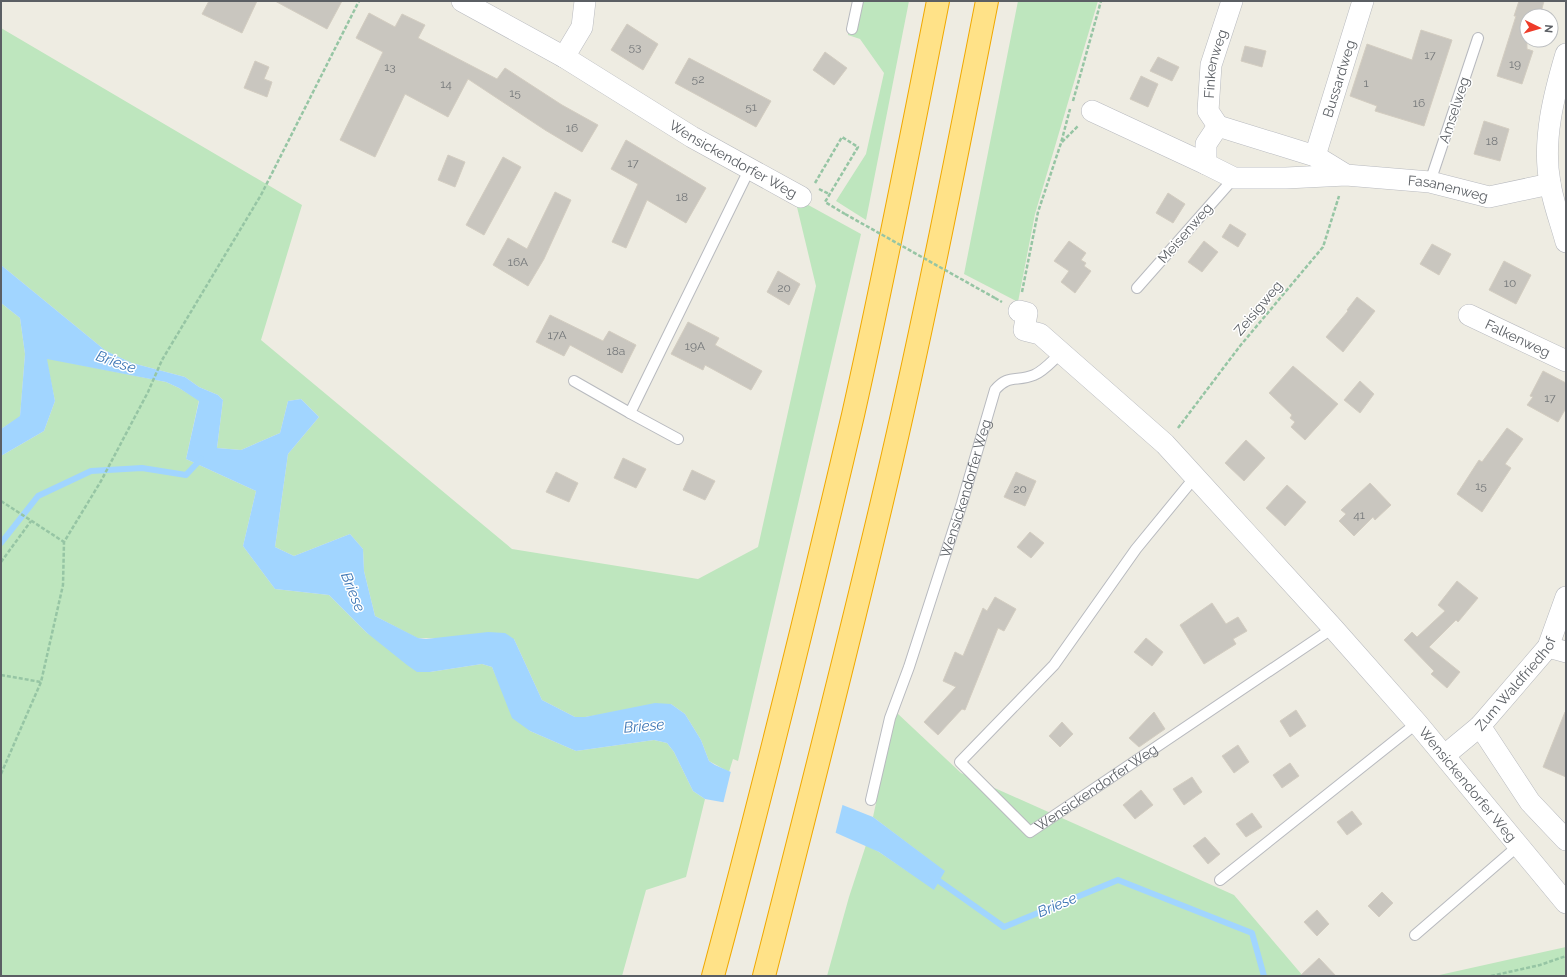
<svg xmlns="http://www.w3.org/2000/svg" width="1567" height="977" font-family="Raleway,sans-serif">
<rect width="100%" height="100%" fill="#eeece2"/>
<g fill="#bee6be">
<polygon points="855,1 909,1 866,220 836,201 866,154 884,73 860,39 848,35"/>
<polygon points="1018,1 1098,1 1035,214 1018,302 964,274"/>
<polygon points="1,28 302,205 261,340 512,549 698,579 758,547 816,286 797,207 801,201 861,234 738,761 733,759 729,772 709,761 701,740 685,714 671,704 585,717 575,717 542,700 514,639 417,638 375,616 364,571 363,549 350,534 294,556 275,547 288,454 319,417 301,399 288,401 280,433 241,450 217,448 223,400 218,395 199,387 185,377 132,363 106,351 1,265"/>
<polygon points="1,303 20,318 25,354 20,417 1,429"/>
<polygon points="46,358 166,382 179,388 199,400 186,459 256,491 243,546 275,589 329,595 367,633 430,672 482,664 492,667 499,683 530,731 576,751 654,740 667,743 674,752 693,791 705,799 686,877 646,890 622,976 1,976 1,456 44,431 55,401"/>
<polygon points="897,713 961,773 1234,895 1303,976 827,976 849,897 866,845 879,852 934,889 944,871 873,817 887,752"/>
<polygon points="1566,947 1566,976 1435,976"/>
</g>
<polygon fill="#a1d5ff" points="1,265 106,351 132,363 185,377 199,387 218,395 223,400 217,448 241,450 280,433 288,401 301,399 319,417 288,454 275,547 294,556 350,534 363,549 364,571 375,616 418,638 426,639 488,632 505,633 514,639 542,700 575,717 585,717 655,703 671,704 685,714 701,740 709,761 715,765 740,776 835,802 873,817 945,871 934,890 879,852 825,828 733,804 705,799 693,791 674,752 667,743 654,740 576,751 530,731 512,718 492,667 482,664 430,672 417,672 407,665 367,633 329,595 275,589 243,546 256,491 186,459 199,401 179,388 166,382 47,359 55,401 44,431 1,456 1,429 20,416 25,354 20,318 1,303"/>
<polygon fill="#eeece2" points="731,771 843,803 835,835 824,830 749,810 723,804"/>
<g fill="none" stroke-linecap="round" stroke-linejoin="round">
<g stroke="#a1d5ff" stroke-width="6">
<polyline points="1,543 38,496 91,471 142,468 186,475 201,459"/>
<polyline points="932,876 1004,927 1118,880 1252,933 1264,976"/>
</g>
</g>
<g fill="#c9c6bf" stroke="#d3cdc1">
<polygon points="209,1 257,1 242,33 202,14"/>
<polygon points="275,1 342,1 327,29"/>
<polygon points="1519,1 1544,1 1540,16 1527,16 1527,49 1533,51 1522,84 1497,76 1516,16 1514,16"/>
<polygon points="369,13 395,27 402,14 425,25 418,38 497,79 505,68 562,105 598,125 582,152 545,130 468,79 448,117 405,94 375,157 340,140 383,52 356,38"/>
<polygon points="627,24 658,44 643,70 611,50"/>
<polygon points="1421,30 1452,40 1424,126 1375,111 1377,106 1350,96 1367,44 1412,60"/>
<polygon points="1245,46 1266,51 1262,67 1241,61"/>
<polygon points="825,52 847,68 834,85 813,70"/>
<polygon points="1158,57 1179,67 1172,81 1150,71"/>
<polygon points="689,58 771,101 756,127 675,83"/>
<polygon points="255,61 269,67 264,79 272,82 267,97 244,88"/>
<polygon points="1141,76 1158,84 1148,107 1130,99"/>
<polygon points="1484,121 1509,129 1500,161 1474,154"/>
<polygon points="626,140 706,188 686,223 647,200 626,248 612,242 638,184 611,169"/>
<polygon points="448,155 465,162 455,187 438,180"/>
<polygon points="503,157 521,167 484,235 466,225"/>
<polygon points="555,192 571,200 544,259 528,286 493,265 508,238 527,249"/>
<polygon points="1168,193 1185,204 1173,223 1156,213"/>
<polygon points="1230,224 1246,234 1238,247 1222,237"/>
<polygon points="1069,241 1086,253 1081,260 1086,263 1084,266 1091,271 1075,293 1061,282 1069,271 1054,261"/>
<polygon points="1204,241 1218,252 1202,272 1188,262"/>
<polygon points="1432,244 1451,254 1439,275 1420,264"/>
<polygon points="1504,261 1531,275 1516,304 1489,290"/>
<polygon points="778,271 800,284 789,305 767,292"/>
<polygon points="1357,297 1375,311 1343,352 1326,337 1348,311 1347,310"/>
<polygon points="550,315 603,341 609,331 636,345 622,373 570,345 564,356 536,342"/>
<polygon points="688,322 719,338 715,345 762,371 751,390 705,365 703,370 671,354"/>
<polygon points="1293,366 1338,404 1305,440 1291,427 1295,422 1290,418 1292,415 1269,393"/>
<polygon points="1543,371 1566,383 1566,408 1558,422 1527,405 1533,397 1530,396"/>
<polygon points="1360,381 1374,394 1360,413 1344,400"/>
<polygon points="1507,428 1523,439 1505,464 1511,468 1482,512 1457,494 1479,460 1482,462"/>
<polygon points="1246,440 1265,458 1244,481 1225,463"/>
<polygon points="623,458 646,469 636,488 614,478"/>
<polygon points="692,470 715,481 705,500 683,490"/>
<polygon points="556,472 578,483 569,502 546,492"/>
<polygon points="1016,472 1036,481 1025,506 1004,497"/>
<polygon points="1370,483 1391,505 1375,520 1373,517 1354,536 1339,521 1346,514 1341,510"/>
<polygon points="1287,485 1306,502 1285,526 1266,508"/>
<polygon points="1030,532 1044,543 1031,558 1017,547"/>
<polygon points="1457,581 1478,598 1458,622 1456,620 1429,647 1460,672 1447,688 1431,674 1434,671 1404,640 1412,632 1417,637 1445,611 1438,605"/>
<polygon points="995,597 1016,609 1004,631 998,628 965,710 962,709 938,735 924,722 956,687 943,681 955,652 963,656 983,608 987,611"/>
<polygon points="1212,603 1226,624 1238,617 1247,631 1233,639 1236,644 1204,664 1180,625"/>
<polygon points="1146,638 1163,652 1152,666 1134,652"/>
<polygon points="1296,710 1306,726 1290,737 1280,721"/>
<polygon points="1154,712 1165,729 1139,747 1129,738"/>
<polygon points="1565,712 1566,712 1566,777 1543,767"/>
<polygon points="1062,722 1073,734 1060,747 1049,736"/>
<polygon points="1238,745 1249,762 1234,773 1222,756"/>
<polygon points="1290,763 1299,776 1282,788 1273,775"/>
<polygon points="1192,777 1202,792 1184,805 1173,789"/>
<polygon points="1141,790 1153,805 1135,819 1123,805"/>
<polygon points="1352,811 1362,824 1347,835 1337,822"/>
<polygon points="1252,813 1262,827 1246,837 1236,824"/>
<polygon points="1205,837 1220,854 1208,864 1193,846"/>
<polygon points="1382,892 1393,903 1379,917 1368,906"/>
<polygon points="1317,910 1329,924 1317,936 1304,922"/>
<polygon points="1319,958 1336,976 1300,976"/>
</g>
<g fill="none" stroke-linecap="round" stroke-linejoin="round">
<g stroke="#b8babf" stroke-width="12">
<g id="service">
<polyline points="852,29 858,1"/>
<polyline points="1430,182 1478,38"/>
<polyline points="1137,288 1234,178"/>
<polyline points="574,381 630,413"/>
<polyline points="678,439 630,413 750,168"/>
<path id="s1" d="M 1195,477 L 1136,549 L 1054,665 L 960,762 L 1030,832 L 1333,628"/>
<path id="s2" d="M 871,800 L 890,718 L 909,667 L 962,503 L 995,390 C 1008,374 1017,382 1034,375 C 1044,371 1053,360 1061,353"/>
<polyline points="1220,880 1417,723"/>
<polyline points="1415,935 1518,846"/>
</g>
</g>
<g stroke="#b8babf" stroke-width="22">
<g id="minor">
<path id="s3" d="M 462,1 L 564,57 L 692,137 L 801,197"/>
<path d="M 1566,54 C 1554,94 1542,141 1550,183 C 1553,203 1561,223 1566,242"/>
<polyline points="564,57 582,27 585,1"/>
<polyline points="1092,111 1206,164"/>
<path id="s4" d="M 1218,126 L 1208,111 L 1211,65 L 1232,1"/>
<path id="s5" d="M 1315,156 L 1363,1"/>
<path id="s6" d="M 1346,175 L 1286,178 L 1234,178 L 1206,164 L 1206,144 L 1218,126 L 1315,156 L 1346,175 L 1430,182 L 1489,197 L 1550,184"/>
<path id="s7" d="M 1019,311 L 1027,313 L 1024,330 L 1040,334 L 1165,444 L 1333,628 L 1417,723 L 1566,903"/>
<path id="s8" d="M 1469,315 L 1566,361"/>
<polyline points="1548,647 1566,652"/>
<polyline points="1480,726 1530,802 1566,840"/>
<path id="s9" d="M 1445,755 L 1480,726 L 1548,647 L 1566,597"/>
</g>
</g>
<g stroke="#f0a800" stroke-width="24">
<g id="motorway">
<path d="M 713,976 C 763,790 809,603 853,415 C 884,277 911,139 938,1"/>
<path d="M 764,976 C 808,804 852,632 892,459 C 927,307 957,154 987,1"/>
</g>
</g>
<g stroke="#96c5a4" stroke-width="2.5" stroke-dasharray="4 2" stroke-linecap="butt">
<polyline points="1073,101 1101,1"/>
<polyline points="1062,142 1078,126"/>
<polyline points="815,183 842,137 858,147 825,202 845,214"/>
<polyline points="819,189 829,194"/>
<polyline points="1022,292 1038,212 1061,143 1070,109"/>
<polyline points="995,298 1002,302"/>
<polyline points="1178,428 1240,346 1323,247 1339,196"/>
<polyline points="1,501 64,542"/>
<polyline points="1,562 31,521"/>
<polyline points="1,675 41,682"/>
<polyline points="1,774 41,682 63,585 64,542 101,481 148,392 162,360 261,195 359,1"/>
<polyline points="1491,976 1540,965 1566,956"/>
</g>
<use href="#service" stroke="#fff" stroke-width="10"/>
<use href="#minor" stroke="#fff" stroke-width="21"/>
<use href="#motorway" stroke="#ffe288" stroke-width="22"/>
<polyline stroke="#96c5a4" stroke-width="2.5" stroke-dasharray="4 2" stroke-linecap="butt" points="845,214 995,298"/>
</g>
<g text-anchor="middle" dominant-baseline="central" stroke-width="3" stroke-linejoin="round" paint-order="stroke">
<g font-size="12" fill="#76797b">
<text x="635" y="47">53</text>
<text x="1430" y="55">17</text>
<text x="1515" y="64">19</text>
<text x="390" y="67">13</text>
<text x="698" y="79">52</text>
<text x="1366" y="83">1</text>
<text x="446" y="84">14</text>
<text x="515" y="93">15</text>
<text x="1419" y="103">16</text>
<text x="751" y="107">51</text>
<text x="572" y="128">16</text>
<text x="1492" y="141">18</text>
<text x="633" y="163">17</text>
<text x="682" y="197">18</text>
<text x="518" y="262">16A</text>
<text x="1510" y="283">10</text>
<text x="784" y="288">20</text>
<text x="557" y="335">17A</text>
<text x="695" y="346">19A</text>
<text x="616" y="351">18a</text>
<text x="1550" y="398">17</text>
<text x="1481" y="486">15</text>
<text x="1020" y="489">20</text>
<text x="1359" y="515">41</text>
</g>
<g font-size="14" fill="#5b5f64" stroke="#fff">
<text stroke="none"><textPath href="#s4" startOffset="66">Finkenweg</textPath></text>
<text stroke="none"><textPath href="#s5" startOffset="81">Bussardweg</textPath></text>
<text transform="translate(1454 110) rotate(-72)">Amselweg</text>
<text stroke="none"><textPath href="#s3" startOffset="314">Wensickendorfer Weg</textPath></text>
<text stroke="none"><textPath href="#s6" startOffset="426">Fasanenweg</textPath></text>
<text transform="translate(1185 233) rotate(-49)">Meisenweg</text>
<text transform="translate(1258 308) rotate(-50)">Zeisigweg</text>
<text stroke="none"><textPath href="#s8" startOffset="54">Falkenweg</textPath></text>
<text stroke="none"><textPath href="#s2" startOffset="326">Wensickendorfer Weg</textPath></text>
<text stroke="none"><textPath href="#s9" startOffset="101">Zum Waldfriedhof</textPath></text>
<text stroke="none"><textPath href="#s7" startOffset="664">Wensickendorfer Weg</textPath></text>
<text stroke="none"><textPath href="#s1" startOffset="549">Wensickendorfer Weg</textPath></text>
</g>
<g font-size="15" font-style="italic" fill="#3b75b4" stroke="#fff">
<text transform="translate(116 362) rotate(19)">Briese</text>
<text transform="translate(353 592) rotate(68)">Briese</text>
<text transform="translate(644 726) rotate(-5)">Briese</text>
<text transform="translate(1057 905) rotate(-23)">Briese</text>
</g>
</g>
<rect width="1567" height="977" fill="none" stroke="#5b5f64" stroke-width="4"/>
<g transform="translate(1539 28) rotate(95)"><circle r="19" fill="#ffffff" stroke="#bdbfc1"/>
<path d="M0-3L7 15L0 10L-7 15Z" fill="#ee3b29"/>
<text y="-6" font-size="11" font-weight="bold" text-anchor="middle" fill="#5b5f64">N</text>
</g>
</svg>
